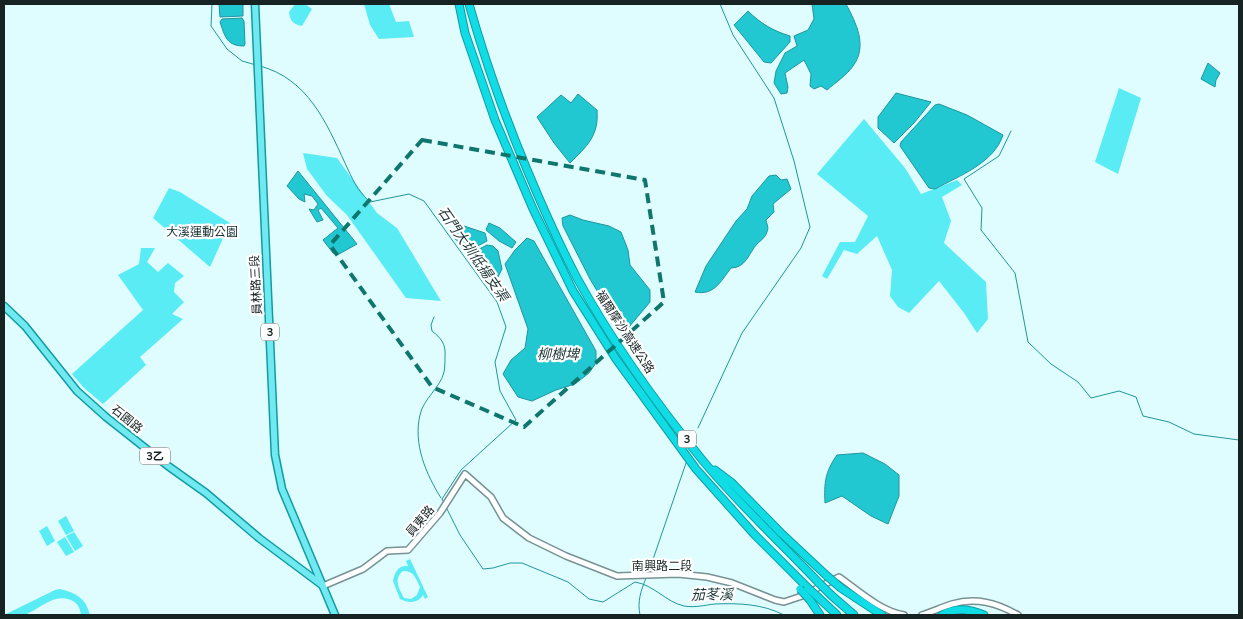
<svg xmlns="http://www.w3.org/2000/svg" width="1243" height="619" font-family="'Nunito Sans','Noto Sans TC',sans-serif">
<rect width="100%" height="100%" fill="#dffdff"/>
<g fill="#5aecf5" fill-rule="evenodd">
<path d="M 295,4 L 305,4 L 312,9 L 302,26 C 293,24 290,21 289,12 Z"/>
<polygon points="364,4 389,4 396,22 409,21 414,37 379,39 370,25"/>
<polygon points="1119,88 1141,98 1118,174 1095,162"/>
<polygon points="864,119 905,168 921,194 957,180 962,185 942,197 951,221 944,243 986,282 988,319 977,333 964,313 939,281 909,313 898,307 890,296 892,270 877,236 857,254 844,250 827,279 822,276 840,242 855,242 868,216 817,174"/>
<polygon points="303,153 337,158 377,213 397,228 441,301 406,298 347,215 327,196 307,169"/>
<polygon points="169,188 180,192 230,223 210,267 153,218"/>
<polygon points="141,248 155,248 147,262 158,272 168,263 184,276 175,283 174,292 184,302 172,314 183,319 140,357 146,365 103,404 84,388 72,374 143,310 118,275 139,264"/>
<polygon points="66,516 74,531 66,535 58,521"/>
<polygon points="47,526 55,541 47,546 39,531"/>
<polygon points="74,532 83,546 75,551 66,536"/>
<polygon points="65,537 74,552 66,556 57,542"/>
<path d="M 410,559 L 428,597 L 425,599 L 423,595 C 417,604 409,603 400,599 L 393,581 C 395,572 398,565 408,566 L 406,561 ZM 403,571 C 414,570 416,579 420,587 L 417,595 L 411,599 L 404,598 C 399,588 393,579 403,571 Z"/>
<path d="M 60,589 C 76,593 86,598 90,615 L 81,615 C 80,608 78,603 71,600 C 52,593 40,610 24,615 C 18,617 10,615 4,615 L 55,590 Z"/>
</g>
<g fill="#22c8d1" stroke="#1f969d">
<polygon points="219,4 243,4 243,16 220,17"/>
<path d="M 812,4 L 846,4 C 856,23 868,46 853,66 C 847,75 835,83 827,90 L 821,86 L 814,89 L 810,86 L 811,74 L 804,60 L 785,73 L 788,87 L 787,93 L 781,94 L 774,83 L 776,71 L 785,53 L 797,46 L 794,36 L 808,30 L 814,19 Z"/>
<path d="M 748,11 C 760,23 773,31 790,36 L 790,42 L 771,63 L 764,62 L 734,25 Z"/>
<path d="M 242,18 L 244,21 L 245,44 L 244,46 C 227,46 225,37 220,22 L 222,19 Z"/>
<polygon points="1208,63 1220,73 1216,80 1215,87 1201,79"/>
<polygon points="896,93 931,102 914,123 894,143 878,128 878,117"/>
<path d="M 578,94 L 597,110 C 599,136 587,146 570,163 L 554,143 L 537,117 L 561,95 L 571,103 Z"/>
<path d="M 939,104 L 967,115 L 1003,135 C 994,163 959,176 935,189 L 929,188 L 900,146 L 901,142 L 935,105 Z"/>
<polygon points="298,171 357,244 339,254 333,253 323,240 338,228 321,208 318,210 323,220 317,222 309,209 314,210 318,204 312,196 304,194 305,202 299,199 287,186"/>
<path d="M 776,175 L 781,180 L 787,179 L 791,189 L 773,204 L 774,212 L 766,220 C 767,225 769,227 767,232 C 765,238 761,240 757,244 C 749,253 746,268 731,268 C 721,281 714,296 695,292 L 706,266 L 736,221 L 747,209 L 752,196 L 769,176 Z"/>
<polygon points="570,215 583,220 609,226 621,232 628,250 630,265 650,290 650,302 629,327 618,326 590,279 563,226 562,218"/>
<polygon points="489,223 500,228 516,242 512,248 499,241 486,230"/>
<polygon points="461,225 485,233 487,241 470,250 455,239 453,230"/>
<polygon points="527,238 534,241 596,351 596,363 589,373 575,384 556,390 532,401 518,397 503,374 511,360 525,348 528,329 505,264 515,250"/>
<polygon points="487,245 493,246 498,251 502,269 498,277 489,285 466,256"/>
<path d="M 863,453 L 885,464 L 899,475 L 899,496 L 888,524 L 871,516 L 842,496 L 825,503 C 824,483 825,472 837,455 Z"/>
</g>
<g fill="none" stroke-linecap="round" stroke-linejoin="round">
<g stroke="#1f969d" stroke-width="1">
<polyline points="212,4 211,26 227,49 242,61 256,65"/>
<path d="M 260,66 C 308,79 326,122 345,163 C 353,180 356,189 370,202 L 409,194 L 424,201 L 497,302 L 506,327 L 495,362 L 500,391 L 516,420 L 461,470 L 442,499 L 444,503"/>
<polyline points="1011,131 999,156 964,179 982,208 981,230 1015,273 1028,342 1051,364 1078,382 1091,398 1119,391 1136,397 1143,416 1169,422 1194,434 1239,440"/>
<path d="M 434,317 L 431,325 L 432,331 C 441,338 446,344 445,356 C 445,361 445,367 444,372 C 441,387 423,399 420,415 C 413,444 426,474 441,498"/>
<polyline points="698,428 742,333 801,248 810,227 794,161 774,98 733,35 720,4"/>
<path d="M 446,507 L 460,535 L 483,569 L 493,568 L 510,563 L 522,563 L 568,582 L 589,599 L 603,602 L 635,582 C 654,585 666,602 684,606 C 695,608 705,605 715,604 C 739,603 763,604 784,615"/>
<polyline points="648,574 686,463"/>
<path d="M 640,615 C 637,601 641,591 646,578"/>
</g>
<g stroke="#779294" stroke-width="8">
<g id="minor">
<path d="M 323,586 L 363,569 L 387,551 L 408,550 L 440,513 L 465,474 L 491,497 L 503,518 L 529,538 L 566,556 L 617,576 L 678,574 L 707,577 L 732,583 L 775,600 L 784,602 L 802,596 L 839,577 C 859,591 880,611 904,615"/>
<path d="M 922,615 C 932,612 942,607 952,604 C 976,597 997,603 1018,615"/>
</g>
</g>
<g stroke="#129ba2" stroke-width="9">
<g id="major">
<polyline points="255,4 275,455 282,489 335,615"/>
<polyline points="4,306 25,326 77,391 106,417 168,466 206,493 259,538 322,585"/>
</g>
</g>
<g stroke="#129ba2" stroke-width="9">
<g id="highway">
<polyline points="459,4 465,33 495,120 533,209 573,291 616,359 696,469 754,534 808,588"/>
<path d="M 469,4 C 485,61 505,117 528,172 C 543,208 559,244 577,278 C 611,340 659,407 704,462 C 740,505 781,543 819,583"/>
<polyline points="715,470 731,482 781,533 827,576"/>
<polyline points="841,588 882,615"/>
<polyline points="831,595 854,615"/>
<polyline points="819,598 837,615"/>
<polyline points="810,600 820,615"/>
<path d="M 942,615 C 956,607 969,609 984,615"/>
</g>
</g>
<use href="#minor" stroke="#fff" stroke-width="5"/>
<use href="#major" stroke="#70eaf0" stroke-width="6"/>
<use href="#highway" stroke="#10dce6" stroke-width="7"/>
<g stroke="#129ba2" stroke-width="9" stroke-linecap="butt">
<g id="highway-bridge">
<polyline points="827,576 841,588"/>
<polyline points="819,583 831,595"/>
<polyline points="808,588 819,598"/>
<polyline points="800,589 810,600"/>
</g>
</g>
<use href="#highway-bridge" stroke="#10dce6" stroke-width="7"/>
</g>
<path fill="none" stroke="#0f766e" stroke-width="4" stroke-dasharray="10 6" stroke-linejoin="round" d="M 422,140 L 645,180 L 664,302 L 524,427 L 432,387 L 330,245 Z"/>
<g text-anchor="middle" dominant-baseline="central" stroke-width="4.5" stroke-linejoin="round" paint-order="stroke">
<g fill="#fff" stroke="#5d6465" stroke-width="1">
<rect x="261" y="323.5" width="18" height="17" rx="4"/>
<rect x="678" y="430.5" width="18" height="17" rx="4"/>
<rect x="140" y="447.5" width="30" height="17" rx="4"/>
</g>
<g font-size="11" font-weight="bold" fill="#172223">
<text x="270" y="332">3</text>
<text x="687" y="439">3</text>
<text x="155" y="456">3乙</text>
</g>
<g font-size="12" fill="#173031" stroke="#fff">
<text x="202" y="232">大溪運動公園</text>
</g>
<g font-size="12" fill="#172223" stroke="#fff">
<text transform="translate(256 285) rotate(-93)">員林路三段</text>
<text transform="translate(625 332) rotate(57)">福爾摩沙高速公路</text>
<text transform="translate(127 419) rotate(39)">石園路</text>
<text transform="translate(420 521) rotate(-50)">員東路</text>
<text x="662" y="566">南興路二段</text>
</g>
<g font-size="14" font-style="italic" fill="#1c3536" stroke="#fff">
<text transform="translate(473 254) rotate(55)">石門大圳低揚支渠</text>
<text x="558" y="354">柳樹埤</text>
<text transform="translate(712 595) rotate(-1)">茄苳溪</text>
</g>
</g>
<rect width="1243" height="619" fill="none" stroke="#172223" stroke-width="10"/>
</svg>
